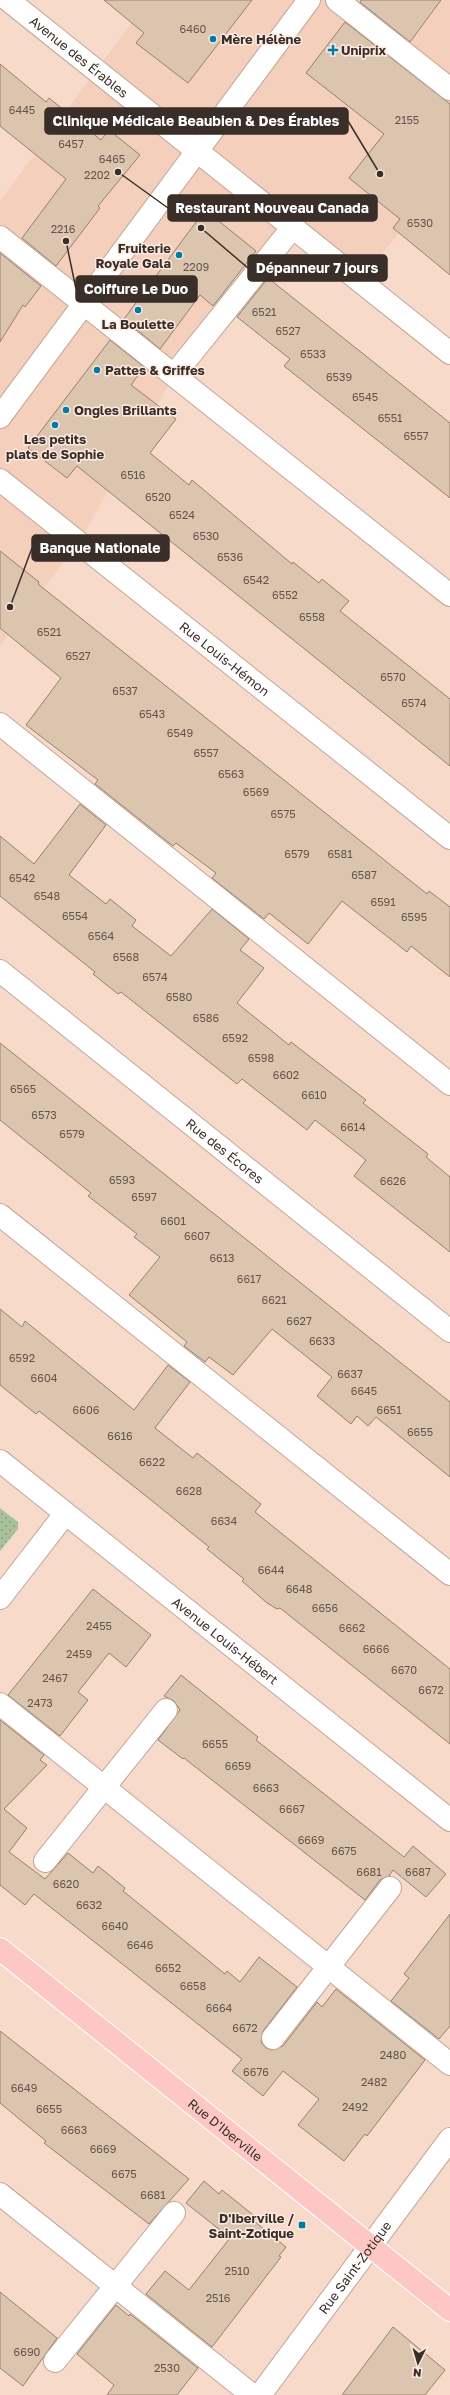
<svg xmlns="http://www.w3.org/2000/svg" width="450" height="2395" font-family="'Golos Text',sans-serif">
<defs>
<pattern id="green-dots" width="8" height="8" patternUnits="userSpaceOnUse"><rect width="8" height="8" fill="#a8c19b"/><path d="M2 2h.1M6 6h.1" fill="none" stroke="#8a9d7e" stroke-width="1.8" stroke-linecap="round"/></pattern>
</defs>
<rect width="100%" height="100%" fill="#f8dacb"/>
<polygon fill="#f4cfbc" points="148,0 450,0 450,173 359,281 301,233 174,375 79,542 0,646 0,201"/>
<polygon fill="url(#green-dots)" points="0,1508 18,1522 18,1529 0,1551"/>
<g fill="#dcc5af" stroke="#96816d">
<polygon points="104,0 252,0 188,83 136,43 144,33"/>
<polygon points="361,0 441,0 410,42 360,2"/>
<polygon points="345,22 450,104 450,275 393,228 400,219 349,178 384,134 306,73"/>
<polygon points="0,64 46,102 49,98 101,140 109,130 140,155 98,206 100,208 56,266 22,238 66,179 0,126"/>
<polygon points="205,210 256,251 213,306 200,295 160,349 124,319"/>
<polygon points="0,253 41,286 25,307 23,305 0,342"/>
<polygon points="268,278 450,423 450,498 284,366 290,359 237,317"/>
<polygon points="110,340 144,367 131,385 176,419 150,453 189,485 192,480 292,564 293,562 319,583 322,579 349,601 340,611 450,699 450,766 77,466 67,478 28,448"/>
<polygon points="0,551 39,582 38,584 427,894 429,891 450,907 450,977 411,946 407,952 342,901 308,944 269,913 264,919 212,878 216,873 176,843 173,846 95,784 98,780 26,725 61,678 0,628"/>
<polygon points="80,804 106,825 69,875 106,904 110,899 136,920 132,926 171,956 212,909 249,939 240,950 264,968 237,1003 289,1045 291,1042 366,1100 363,1103 428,1154 426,1157 450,1177 450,1252 354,1176 366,1160 315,1120 307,1130 242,1079 237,1084 121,992 118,994 93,974 95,972 0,896 0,836 34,864"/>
<polygon points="0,1043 450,1402 450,1477 376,1417 368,1426 357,1416 351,1424 317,1396 332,1377 272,1329 233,1375 209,1357 205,1362 184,1346 187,1342 129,1295 160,1257 134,1237 137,1234 88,1196 91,1193 0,1120"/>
<polygon points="0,1309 22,1327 25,1321 134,1410 168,1365 190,1382 155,1428 193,1458 197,1453 261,1504 255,1512 450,1669 450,1744 280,1608 277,1609 267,1603 242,1581 244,1579 207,1549 209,1547 156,1504 39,1411 36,1414 0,1385"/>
<polygon points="93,1589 151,1635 126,1667 109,1653 78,1692 88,1700 60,1736 8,1695"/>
<polygon points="181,1675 258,1737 256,1740 404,1857 413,1846 446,1874 426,1897 393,1870 389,1876 380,1880 365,1900 184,1758 183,1759 158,1740 180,1710 174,1701 164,1696"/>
<polygon points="0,1720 44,1755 40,1760 47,1765 4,1809 27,1828 9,1852 45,1879 68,1853 93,1873 98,1866 125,1888 123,1891 149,1912 225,1974 227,1971 240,1982 259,1957 297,1987 263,2031 261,2042 266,2048 272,2050 283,2046 317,2002 322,2007 336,1989 425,2060 367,2136 365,2134 344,2161 298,2125 319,2099 283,2071 263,2096 232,2071 242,2059 87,1936 34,1894 25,1905 0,1885"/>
<polygon points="450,1914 450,2026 439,2039 391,2001 409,1978 404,1974"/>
<polygon points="0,2031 189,2179 149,2224 44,2143 46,2141 0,2103"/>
<polygon points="204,2181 219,2194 222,2190 257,2218 254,2221 286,2247 279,2256 281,2257 212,2347 146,2294 165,2271 189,2290 230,2238 186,2203"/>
<polygon points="0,2292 57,2338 23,2386 0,2368"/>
<polygon points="116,2305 129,2316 130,2314 198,2368 177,2395 107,2395 114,2385 77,2354"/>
<polygon points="393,2327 445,2370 425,2395 342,2395"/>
</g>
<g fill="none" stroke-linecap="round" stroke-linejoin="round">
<g stroke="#c2a697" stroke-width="24">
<g id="minor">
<path id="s1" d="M 8,0 L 450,353"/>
<polyline points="337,0 450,89"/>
<polyline points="0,237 450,595"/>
<polyline points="174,375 293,227"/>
<polyline points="0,417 309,0"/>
<path id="s2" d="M 0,480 L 450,838"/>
<polyline points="0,724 450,1084"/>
<path id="s3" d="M 0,971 L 450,1331"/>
<polyline points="0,1215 450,1574"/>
<path id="s4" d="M 0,1461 L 450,1820"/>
<polyline points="0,1598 65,1514"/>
<polyline points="0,1704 450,2064"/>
<polyline points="45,1861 166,1710"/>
<polyline points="273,2038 390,1888"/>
<polyline points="0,2194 252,2395"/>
<polyline points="55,2361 174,2213"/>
<path id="s5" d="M 260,2395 L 450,2139"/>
</g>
</g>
<g stroke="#fff" stroke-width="24">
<g id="major">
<path id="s6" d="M 0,1949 L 450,2310"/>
</g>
</g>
<use href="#minor" stroke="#fff" stroke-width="22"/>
<use href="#major" stroke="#fcc7c5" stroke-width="22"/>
</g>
<g fill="#007ca3" stroke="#fdeae1" stroke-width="1.5">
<circle cx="213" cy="39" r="4"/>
<path d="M331 44h4v4h4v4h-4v4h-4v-4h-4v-4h4z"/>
<circle cx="179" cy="255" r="4"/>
<circle cx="138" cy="310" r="4"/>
<circle cx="97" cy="370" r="4"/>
<circle cx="66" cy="410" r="4"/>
<circle cx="55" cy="425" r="4"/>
<rect x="298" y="2221" width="8" height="8" rx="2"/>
</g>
<g text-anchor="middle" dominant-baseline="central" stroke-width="3" stroke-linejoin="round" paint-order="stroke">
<g font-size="11" fill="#62544a">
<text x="193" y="28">6460</text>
<text x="22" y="109">6445</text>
<text x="407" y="119">2155</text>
<text x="71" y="143">6457</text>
<text x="112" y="158">6465</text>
<text x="97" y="174">2202</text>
<text x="420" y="222">6530</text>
<text x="63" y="228">2216</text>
<text x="196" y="266">2209</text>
<text x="264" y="311">6521</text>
<text x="288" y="330">6527</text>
<text x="313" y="353">6533</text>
<text x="339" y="376">6539</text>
<text x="365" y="396">6545</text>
<text x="390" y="417">6551</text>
<text x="416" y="435">6557</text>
<text x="133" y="474">6516</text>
<text x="158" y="496">6520</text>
<text x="182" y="514">6524</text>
<text x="206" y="535">6530</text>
<text x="230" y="556">6536</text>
<text x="256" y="579">6542</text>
<text x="285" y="594">6552</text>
<text x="312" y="616">6558</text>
<text x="49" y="631">6521</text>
<text x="78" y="655">6527</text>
<text x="393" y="676">6570</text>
<text x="125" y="690">6537</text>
<text x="414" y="702">6574</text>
<text x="152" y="713">6543</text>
<text x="180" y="732">6549</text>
<text x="206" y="752">6557</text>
<text x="231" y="773">6563</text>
<text x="256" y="791">6569</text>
<text x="283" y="813">6575</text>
<text x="297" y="853">6579</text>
<text x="340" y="853">6581</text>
<text x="364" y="874">6587</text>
<text x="22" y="877">6542</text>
<text x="47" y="895">6548</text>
<text x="383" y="901">6591</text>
<text x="75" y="915">6554</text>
<text x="414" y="916">6595</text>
<text x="101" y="935">6564</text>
<text x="126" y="956">6568</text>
<text x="155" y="976">6574</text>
<text x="179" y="996">6580</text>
<text x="206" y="1017">6586</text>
<text x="235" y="1037">6592</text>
<text x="261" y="1057">6598</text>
<text x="286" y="1074">6602</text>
<text x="23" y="1088">6565</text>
<text x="314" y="1094">6610</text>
<text x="44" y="1114">6573</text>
<text x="353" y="1126">6614</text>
<text x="72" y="1133">6579</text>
<text x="122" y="1179">6593</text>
<text x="393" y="1180">6626</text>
<text x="144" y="1196">6597</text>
<text x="173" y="1220">6601</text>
<text x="197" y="1235">6607</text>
<text x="222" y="1257">6613</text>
<text x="249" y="1278">6617</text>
<text x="274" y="1299">6621</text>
<text x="299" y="1320">6627</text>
<text x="322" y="1340">6633</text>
<text x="22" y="1357">6592</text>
<text x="350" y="1373">6637</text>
<text x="44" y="1377">6604</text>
<text x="364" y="1390">6645</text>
<text x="86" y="1409">6606</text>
<text x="389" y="1409">6651</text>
<text x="420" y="1431">6655</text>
<text x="120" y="1435">6616</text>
<text x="152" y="1461">6622</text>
<text x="189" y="1490">6628</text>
<text x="224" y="1520">6634</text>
<text x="271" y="1569">6644</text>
<text x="299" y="1588">6648</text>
<text x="325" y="1607">6656</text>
<text x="99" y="1625">2455</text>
<text x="352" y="1627">6662</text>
<text x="376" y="1648">6666</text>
<text x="79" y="1653">2459</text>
<text x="404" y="1669">6670</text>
<text x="55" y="1677">2467</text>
<text x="431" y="1689">6672</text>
<text x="40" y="1702">2473</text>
<text x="215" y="1743">6655</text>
<text x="238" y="1765">6659</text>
<text x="266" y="1787">6663</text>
<text x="292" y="1808">6667</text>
<text x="311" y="1839">6669</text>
<text x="344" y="1850">6675</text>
<text x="369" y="1871">6681</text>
<text x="418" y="1871">6687</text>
<text x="66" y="1883">6620</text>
<text x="89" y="1904">6632</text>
<text x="115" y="1925">6640</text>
<text x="140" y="1944">6646</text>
<text x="168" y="1967">6652</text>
<text x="193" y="1985">6658</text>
<text x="219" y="2007">6664</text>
<text x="245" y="2027">6672</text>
<text x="393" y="2054">2480</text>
<text x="256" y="2071">6676</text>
<text x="374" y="2081">2482</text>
<text x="24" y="2087">6649</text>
<text x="355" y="2106">2492</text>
<text x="49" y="2108">6655</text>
<text x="74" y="2129">6663</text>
<text x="103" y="2148">6669</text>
<text x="124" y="2173">6675</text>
<text x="153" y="2194">6681</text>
<text x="237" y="2270">2510</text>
<text x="218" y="2297">2516</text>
<text x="27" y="2351">6690</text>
<text x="167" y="2367">2530</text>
</g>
<g font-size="13" font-weight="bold" fill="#3a2e29" stroke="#fdeae1" text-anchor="start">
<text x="221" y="39">Mère Hélène</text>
<text x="341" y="50">Uniprix</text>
<text x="171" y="248" text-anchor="end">Fruiterie<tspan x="171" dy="15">Royale Gala</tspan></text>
<text x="138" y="324" text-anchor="middle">La Boulette</text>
<text x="105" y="370">Pattes &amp; Griffes</text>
<text x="74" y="410">Ongles Brillants</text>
<text x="55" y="439" text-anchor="middle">Les petits<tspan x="55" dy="15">plats de Sophie</tspan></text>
<text x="294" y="2218" text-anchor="end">D'Iberville /<tspan x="294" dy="15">Saint-Zotique</tspan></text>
</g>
<g font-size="13" fill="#3a2e29" stroke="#fdeae1">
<text stroke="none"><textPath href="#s1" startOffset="91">Avenue des Érables</textPath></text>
<text stroke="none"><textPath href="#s2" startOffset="287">Rue Louis-Hémon</textPath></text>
<text stroke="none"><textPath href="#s3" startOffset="288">Rue des Écores</textPath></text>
<text stroke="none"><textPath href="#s4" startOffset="288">Avenue Louis-Hébert</textPath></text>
<text stroke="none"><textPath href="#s6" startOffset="289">Rue D'Iberville</textPath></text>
<text stroke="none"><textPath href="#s5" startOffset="159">Rue Saint-Zotique</textPath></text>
</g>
</g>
<path fill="none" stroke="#3a2e29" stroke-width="1.5" d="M380 174L348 121M118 172L168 208M201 228L248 268M66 241L76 289M10 607L32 548"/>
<g fill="#3a2e29" stroke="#fdeae1" stroke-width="1.5">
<circle cx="380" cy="174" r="4"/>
<circle cx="118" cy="172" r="4"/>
<circle cx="201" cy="228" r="4"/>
<circle cx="66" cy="241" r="4"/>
<circle cx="10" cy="607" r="4"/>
</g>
<g fill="#3a2e29" stroke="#3a2e29" stroke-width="1.5">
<rect x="45" y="108" width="303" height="26" rx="4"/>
<rect x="168" y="195" width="209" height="26" rx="4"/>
<rect x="248" y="255" width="139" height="26" rx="4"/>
<rect x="76" y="276" width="121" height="26" rx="4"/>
<rect x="32" y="535" width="137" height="26" rx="4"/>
</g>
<g font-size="14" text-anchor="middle" font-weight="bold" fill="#fff">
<text x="196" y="126">Clinique Médicale Beaubien &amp; Des Érables</text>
<text x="272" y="213">Restaurant Nouveau Canada</text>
<text x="317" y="273">Dépanneur 7 jours</text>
<text x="136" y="294">Coiffure Le Duo</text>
<text x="100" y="553">Banque Nationale</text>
</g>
<g transform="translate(418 2363) rotate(185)" stroke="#fdeae1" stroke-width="3" paint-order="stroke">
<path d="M0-3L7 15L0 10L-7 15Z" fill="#3a2e29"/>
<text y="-6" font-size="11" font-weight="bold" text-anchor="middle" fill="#3a2e29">N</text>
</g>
</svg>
